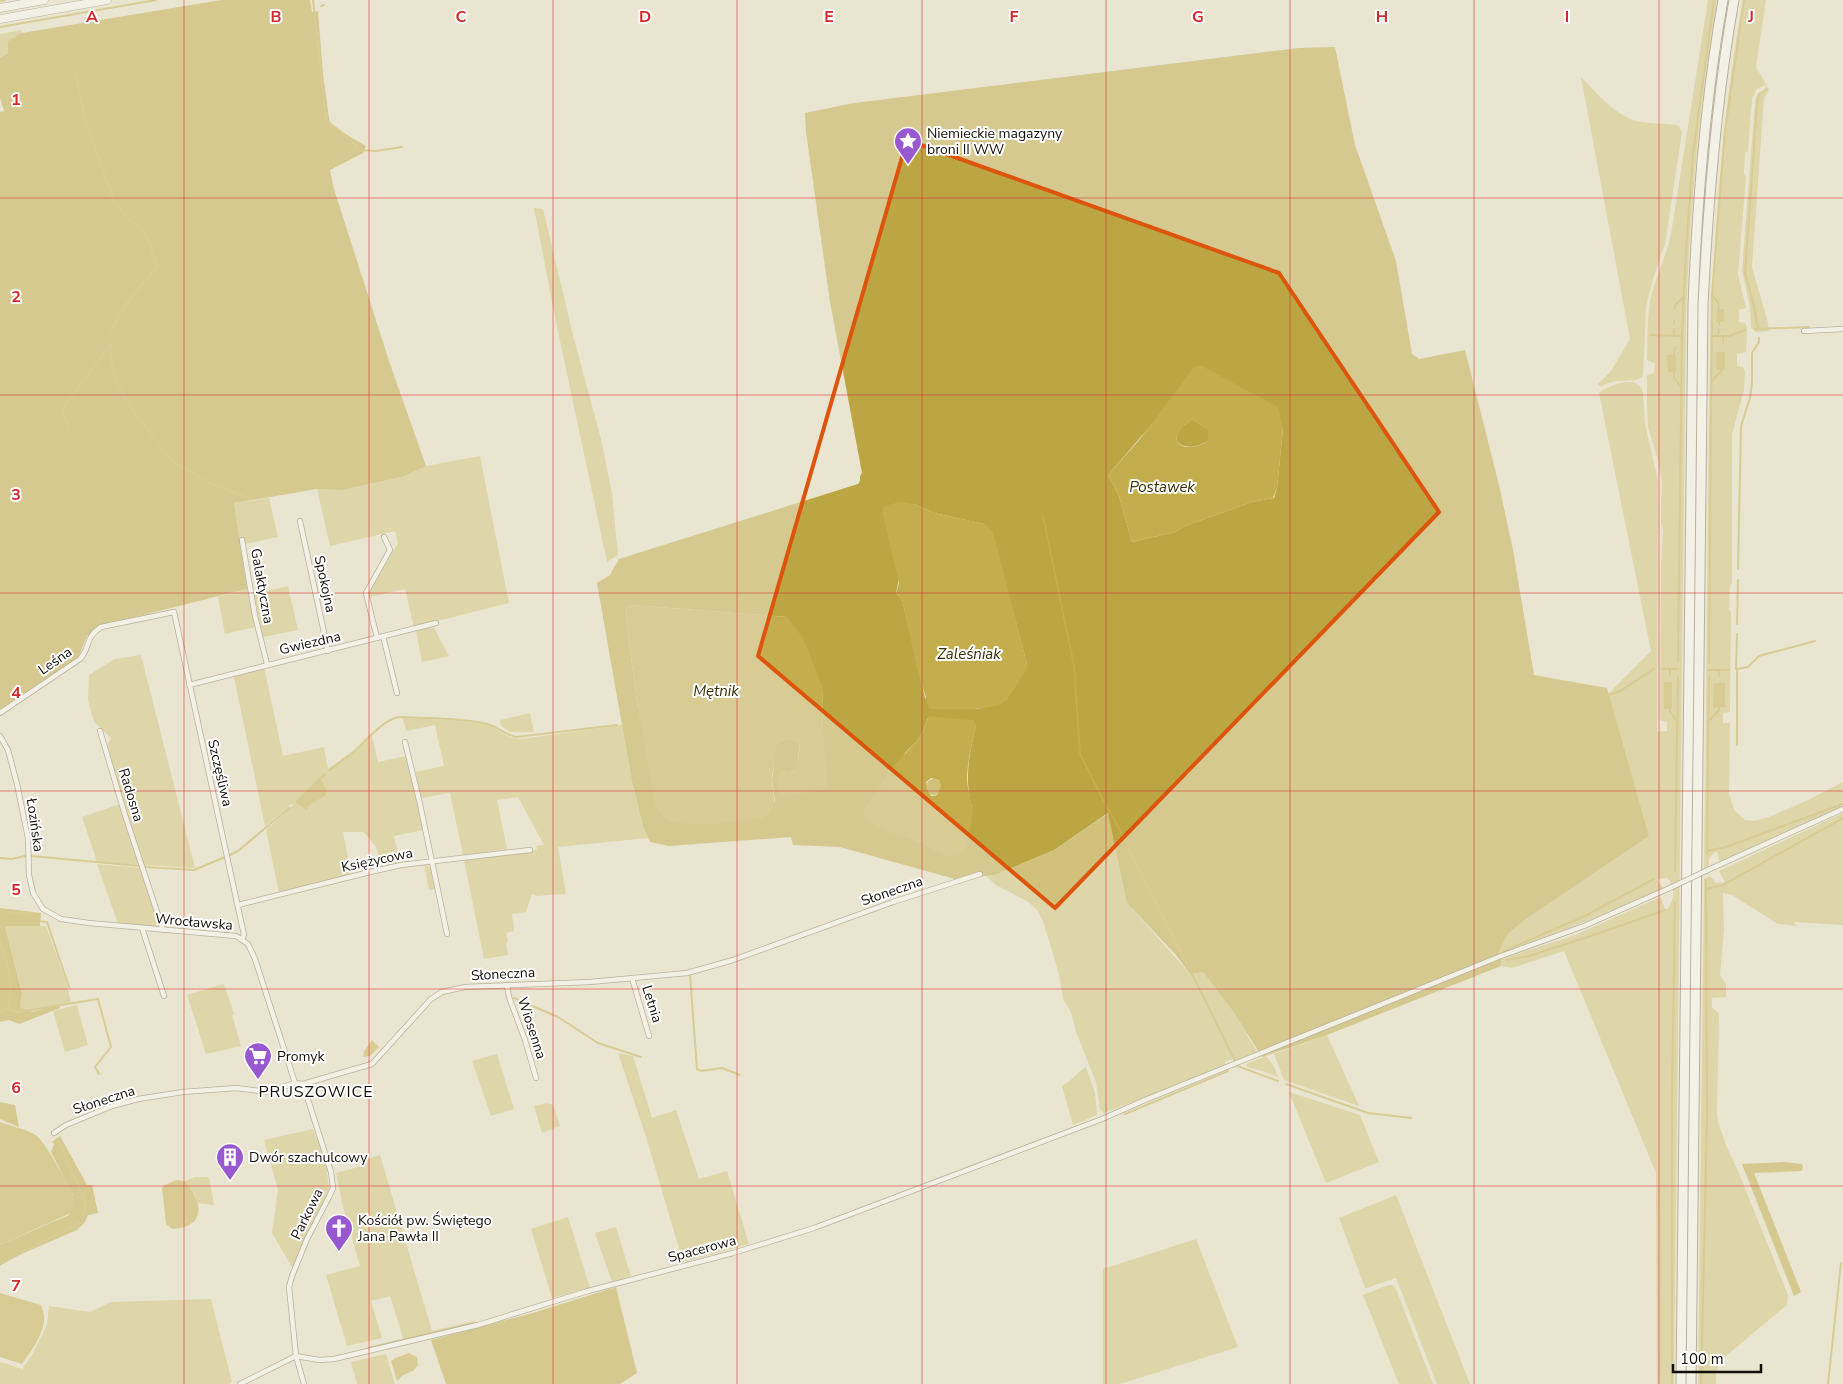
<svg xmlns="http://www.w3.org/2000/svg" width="1843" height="1384" font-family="'Nunito Sans',sans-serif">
<rect width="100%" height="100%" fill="#eae5d0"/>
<g fill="#d1c17b">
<path d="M 1708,0 L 1717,0 C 1699,105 1690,210 1686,316 L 1674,1384 L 1657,1384 L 1656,1173 L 1564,951 L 1512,968 L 1501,966 L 1502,959 L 1575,935 L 1661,897 L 1665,909 L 1668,908 C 1675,900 1675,885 1667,878 L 1657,879 L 1663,888 C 1610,912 1556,934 1502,954 L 1498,953 L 1508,934 L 1526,919 L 1649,836 L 1608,694 L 1651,651 L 1599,393 C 1609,385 1639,373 1643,393 L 1645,424 L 1658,480 L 1657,732 L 1667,731 L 1667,722 L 1660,720 L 1661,565 L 1663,531 L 1661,523 L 1662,482 L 1658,460 L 1648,427 L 1647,403 L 1647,375 L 1654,373 L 1655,363 L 1647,360 C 1648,340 1647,320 1650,301 C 1655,278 1666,257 1671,234 Z"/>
<path d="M 1743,0 L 1766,0 L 1756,67 L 1769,90 L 1764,98 L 1752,267 L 1768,323 L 1769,331 L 1756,332 L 1751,328 L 1750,307 L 1742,271 L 1755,101 L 1758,93 L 1766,88 L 1765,85 L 1757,89 L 1752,99 L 1748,151 L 1745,153 L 1744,173 L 1746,177 L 1738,274 L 1746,308 L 1739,310 L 1739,322 L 1745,323 L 1747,328 L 1746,352 L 1737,354 L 1737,366 L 1743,367 L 1745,372 L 1744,390 L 1732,434 L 1732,583 L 1730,586 L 1729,609 L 1731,612 L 1730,712 L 1723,713 L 1723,723 L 1730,723 L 1729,794 L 1734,810 L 1745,820 L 1754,821 L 1769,817 L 1806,801 L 1843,782 L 1843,807 L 1720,862 L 1717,852 L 1715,852 L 1709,858 L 1709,866 L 1704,869 C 1706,743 1707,618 1708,493 C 1710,327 1713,163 1743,0 Z"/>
<polygon points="21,30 22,33 8,41 8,53 0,58 0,34"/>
<path d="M 1581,77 C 1597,93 1614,115 1637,121 C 1649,124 1663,123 1676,125 L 1679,126 L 1682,132 L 1665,244 L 1653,279 L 1646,307 L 1643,376 C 1633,385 1615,376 1601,387 L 1598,384 L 1611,371 L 1630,339 Z"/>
<polygon points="534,208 543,209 574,339 601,439 612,493 618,555 607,562 556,322"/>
<polygon points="480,456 509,603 414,627 405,589 370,597 369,594 398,543 395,531 330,546 317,489 342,490 402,477 426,466"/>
<polygon points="269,498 278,537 240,545 234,503"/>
<polygon points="288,586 298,630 263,637 254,594"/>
<polygon points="247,589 255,627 225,634 218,597"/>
<polygon points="427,628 434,628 449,656 422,662 416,631"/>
<polygon points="141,655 195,868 144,865 109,756 108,744 111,738 94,722 88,700 89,675 115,659"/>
<polygon points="264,667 283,756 324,747 328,769 355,749 371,733 378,762 406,756 423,830 394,836 400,863 382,866 376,847 364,832 343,832 351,874 279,893 266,830 293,805 292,804 265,826 234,677 235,675"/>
<polygon points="530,713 534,732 510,732 501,726 500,720"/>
<path d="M 403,718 L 452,720 L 489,725 L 511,738 L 521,739 L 622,725 C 628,763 634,802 648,838 L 558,847 L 566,894 L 536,896 L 532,894 L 526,912 L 512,914 L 514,931 L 506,933 L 508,941 L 506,944 L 508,955 L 484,959 L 464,860 L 537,850 L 536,846 L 544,845 L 518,797 L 497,800 L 507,849 L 463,855 L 450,793 L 421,798 L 416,772 L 444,766 L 435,725 L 406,731 Z"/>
<circle cx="934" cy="787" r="8"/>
<polygon points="120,804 140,865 97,862 82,817"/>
<polygon points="1109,813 1127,903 1190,974 1203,972 1232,1010 1258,1053 1234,1062 1233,1059 1225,1062 1225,1066 1104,1113 1100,1109 1096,1082 1076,1032 1071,1012 1063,999 1059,974 1043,921 1037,910 1027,901 996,885 986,876 995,875 1054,850"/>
<polygon points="1843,813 1843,925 1794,922 1796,926 1778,924 1732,895 1723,893 1724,930 1720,975 1726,984 1726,997 1712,998 1712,1007 1719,1014 1717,1112 1718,1122 1726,1145 1738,1171 1788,1295 1787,1305 1720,1361 1716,1373 1716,1384 1698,1384 1704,879 1710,876 1716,883 1725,882 1719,871"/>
<polygon points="97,864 141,868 160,927 118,924"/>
<polygon points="424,864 431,868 435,889 429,890"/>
<polygon points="5,926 46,926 66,982 71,1002 32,1012 20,1007 22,992"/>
<polygon points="224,984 234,1014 232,1015 241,1046 206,1054 187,995"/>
<polygon points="77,1005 88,1045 65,1052 53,1011"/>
<polygon points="1327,1035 1359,1106 1284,1080 1274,1054"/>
<polygon points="618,1053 633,1056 652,1118 676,1110 699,1179 727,1171 749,1244 683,1262 646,1137"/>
<polygon points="497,1054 514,1109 491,1116 472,1061"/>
<polygon points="1266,1056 1273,1065 1278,1077 1262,1071 1247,1067 1246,1064"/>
<path d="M 1086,1067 L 1095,1093 L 1097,1115 L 1073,1125 L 1062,1086 C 1071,1081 1077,1073 1086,1067 Z"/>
<polygon points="1289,1092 1360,1115 1379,1162 1326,1183"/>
<polygon points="547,1103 553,1105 560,1126 542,1133 534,1106"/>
<polygon points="313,1129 326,1163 329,1189 293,1269 272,1233 278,1190 264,1140"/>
<polygon points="380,1155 432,1331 475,1321 475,1324 402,1342 403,1338 390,1296 371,1301 382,1338 347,1346 326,1275 360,1266 343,1207 336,1173 362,1166 361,1161"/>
<polygon points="195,1177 209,1177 214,1205 198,1203 195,1194 185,1181"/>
<polygon points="1396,1195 1470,1384 1437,1384 1396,1278 1367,1288 1365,1288 1339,1218"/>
<polygon points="568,1217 590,1288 552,1298 531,1229"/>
<polygon points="616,1227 631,1276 612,1282 595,1233"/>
<polygon points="1196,1239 1238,1347 1120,1384 1103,1384 1103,1269"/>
<polygon points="1389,1285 1393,1285 1396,1289 1433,1384 1399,1384 1363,1295"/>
<polygon points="211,1299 232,1382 229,1384 0,1384 0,1362 22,1369 32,1355 47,1325 49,1306 90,1312 111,1302"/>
<polygon points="386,1354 395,1384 357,1384 351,1362"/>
</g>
<g fill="#bca644" fill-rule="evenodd">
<polygon points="221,0 310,0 312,12 318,11 323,74 330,125 366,146 363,153 330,170 334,189 390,364 426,466 402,477 342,490 317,489 234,503 247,589 99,626 87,636 78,658 0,710 0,112 4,111 0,98 0,58 8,53 8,41 22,33"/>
<path d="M 1335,47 L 1355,145 L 1396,261 L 1412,354 L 1419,359 L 1465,350 L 1499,485 L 1513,550 L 1534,675 L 1607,688 L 1649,836 L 1526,919 L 1508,934 L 1498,953 L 1502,954 L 1501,966 L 1327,1035 L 1262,1057 L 1232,1010 L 1203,972 L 1190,974 L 1176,955 L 1127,903 L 1108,813 L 1054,850 L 995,875 L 955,879 L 840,847 L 793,845 L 791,837 L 669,846 L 650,842 C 641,826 637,800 632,782 L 597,583 L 610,575 L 619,559 L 858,484 L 860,481 L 860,476 L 862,473 L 830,302 L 806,132 L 805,113 L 854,103 L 1299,48 ZM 1202,366 L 1283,428 L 1277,488 L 1274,498 L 1252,502 L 1185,526 L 1175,532 L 1132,542 L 1119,496 L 1108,475 ZM 914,504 L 934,513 L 984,524 L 992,532 L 1027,664 L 1006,700 L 977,709 L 925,698 L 902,599 L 896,593 ZM 631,605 L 787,617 L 822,686 L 823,731 L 780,798 L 783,771 L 789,773 C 802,768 797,754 800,743 L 797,741 L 786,738 L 775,745 L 774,752 L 775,762 L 772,780 L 775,801 L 769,814 L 638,709 L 625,612 L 627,607 ZM 928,718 L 973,721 L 976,726 C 969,754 964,779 972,807 L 947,855 L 922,843 L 875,825 L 905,753 L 916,742 L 922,734 Z"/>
<path d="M 1190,421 L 1195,421 L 1209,430 L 1208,441 C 1180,457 1163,436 1190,421 Z"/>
<polygon points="0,908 41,913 40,926 5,926 22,993 20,1007 32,1012 59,1005 60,1008 19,1024 9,1020 0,1022"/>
<polygon points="0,1102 15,1105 19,1127 0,1119"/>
<polygon points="60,1136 87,1185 92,1185 98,1213 88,1215 85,1222 77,1230 10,1259 0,1266 0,1245 69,1215 73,1195 51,1152 54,1144 52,1142"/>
<polygon points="1783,1162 1802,1164 1803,1167 1802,1171 1754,1173 1801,1292 1794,1296 1742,1164"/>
<polygon points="616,1287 637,1373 620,1384 446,1384 431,1340 533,1313"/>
</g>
<g fill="#c3ad4c" fill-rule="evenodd">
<polygon points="1717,309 1724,309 1724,322 1716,322"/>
<rect x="1716" y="352" width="9" height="18"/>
<polygon points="1667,355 1676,355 1676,372 1668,372"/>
<path d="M 1202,366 L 1278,407 L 1283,428 L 1277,488 L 1273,498 L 1252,502 L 1185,526 L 1175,532 L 1132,542 L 1119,496 L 1108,475 L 1140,439 L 1194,367 ZM 1190,421 L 1195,421 L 1208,430 L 1208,441 C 1180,458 1163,436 1190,421 Z"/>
<path d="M 899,502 L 914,504 L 934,513 L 985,524 L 993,532 L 1027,664 L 1027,669 C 1020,679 1013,693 1005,701 C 994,712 949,709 932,709 L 929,708 L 917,668 L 902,599 L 896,593 L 899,583 L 883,515 L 883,509 L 885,506 Z"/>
<path d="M 631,605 L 787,617 L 803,638 L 822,686 L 823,731 L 828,788 L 780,798 L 776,783 L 779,771 L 792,772 C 801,763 798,754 800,743 L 797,741 L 786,738 L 775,745 C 774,751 775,755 775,761 C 775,768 771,774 772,781 C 773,797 780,808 763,818 L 715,824 L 675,823 L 665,819 L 655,806 L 638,709 L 625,612 L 627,607 Z"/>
<rect x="1664" y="682" width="8" height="27"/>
<polygon points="1714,683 1725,683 1725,707 1713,708"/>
<path d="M 929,716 L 969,720 L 975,722 L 976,726 C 972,743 968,759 967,776 C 967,787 970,796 972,807 C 974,820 968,836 966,849 C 961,854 955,857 948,856 C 940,854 931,848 923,844 C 903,835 879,831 862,817 L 867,804 L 890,770 L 916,742 L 922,734 ZM 931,778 L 939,780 L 941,785 C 939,793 939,796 931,796 L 927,789 L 926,782 Z"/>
<polygon points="320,777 326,789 326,795 308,806 307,810 295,802"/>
<polygon points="372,1040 379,1047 370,1056 363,1057 364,1051"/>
<path d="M 0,1122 C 11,1126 27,1129 37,1136 C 44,1141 71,1188 73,1196 C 74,1203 73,1209 69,1214 L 0,1245 Z"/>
<path d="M 176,1180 L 185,1181 C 203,1202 207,1227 172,1229 L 166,1224 L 162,1188 L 165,1185 Z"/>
<path d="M 0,1293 L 41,1305 C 42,1309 44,1313 44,1317 C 45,1332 31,1352 22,1364 L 0,1357 Z"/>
<polygon points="409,1353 417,1357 418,1365 413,1371 403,1375 397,1381 391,1361 395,1358"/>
</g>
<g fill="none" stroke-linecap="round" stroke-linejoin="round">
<g stroke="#c3ad4c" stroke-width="2">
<polyline points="313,0 326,120 350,139 359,150 376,151 402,147"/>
<polyline points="0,1 5,0"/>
<polyline points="321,6 324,5"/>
<polyline points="0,27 156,0"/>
<polyline points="76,75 86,122 114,201 124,214 144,233 150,245 157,267 124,306 110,334"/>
<polyline points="1712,295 1718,302 1719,309"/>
<polyline points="1675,309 1675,305 1684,297"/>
<polyline points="1719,322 1719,325"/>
<polyline points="1674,324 1674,321"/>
<polyline points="1755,329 1809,327"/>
<polyline points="1758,329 1754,306 1745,273 1757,105 1759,95 1767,89"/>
<polyline points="1650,335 1683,336"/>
<polyline points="1674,336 1674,329"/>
<polyline points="1711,336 1729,336 1745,330"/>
<polyline points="1718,336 1719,330"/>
<polyline points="111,344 112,367 117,383 132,409 172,461 208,482 251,499"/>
<polyline points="1723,344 1723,336"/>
<polyline points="1674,355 1675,347"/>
<polyline points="1674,372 1674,378 1681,387"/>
<polyline points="1711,382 1722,370"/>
<polyline points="70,429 62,409 111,344"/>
<polyline points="1043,516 1074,666 1080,754 1104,802"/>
<polyline points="1738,569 1741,426 1750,398 1752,383 1752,353 1759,342 1759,338"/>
<polyline points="1737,624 1738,580"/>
<polyline points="1678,662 1682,333 1686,251 1693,154 1714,0"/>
<polyline points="1709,663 1712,295 1725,131 1744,0"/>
<polyline points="1663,669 1678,669"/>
<polyline points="1736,669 1748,667 1759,656 1815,641"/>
<polyline points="1736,669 1737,634"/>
<polyline points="1708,670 1729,670"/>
<polyline points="1719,670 1719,676"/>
<polyline points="1670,675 1670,669"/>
<polyline points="1606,696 1620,691 1654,669"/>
<polyline points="1670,709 1670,712 1677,721"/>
<polyline points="1708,722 1719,710 1719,708"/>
<polyline points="1737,745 1737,669"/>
<path d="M 352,754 C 364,743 384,718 400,717 C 429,718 459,718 487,724 C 497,726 505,735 516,737 L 617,725"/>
<polyline points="329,770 349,756"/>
<polyline points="321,778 325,774"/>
<polyline points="1106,805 1116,823 1208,1006 1235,1061"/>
<polyline points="1707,851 1726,847 1843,804"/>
<polyline points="1707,854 1709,676"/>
<polyline points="230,855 238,851 289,808"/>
<polyline points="31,856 140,866"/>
<polyline points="0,858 12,859 25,856"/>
<polyline points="145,867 194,870 225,857"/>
<polyline points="1675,871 1678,676"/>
<polyline points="1706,889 1723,885 1843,818"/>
<polyline points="0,911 34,914 34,916"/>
<polyline points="35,918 36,921 47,922 69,987"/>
<path d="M 0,940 C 8,965 14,983 8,1009 L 0,1012"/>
<polyline points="1504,951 1585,916 1654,879"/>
<polyline points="1506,960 1529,956 1594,935 1665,910"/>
<polyline points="690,975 697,1069 701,1071 722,1068 740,1075"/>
<polyline points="514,998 558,1017 598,1043 641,1057"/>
<polyline points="8,1009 18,1012 98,999 111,1047 95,1067 99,1074"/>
<polyline points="1237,1066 1278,1081"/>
<polyline points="1286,1084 1368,1113 1411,1118"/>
<polyline points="1125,1114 1228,1071"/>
<polyline points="0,1264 81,1222 86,1207 84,1198 58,1140"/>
<polyline points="368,1348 473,1323"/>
<polyline points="1672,1384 1672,1095 1675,903"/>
<polyline points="1701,1384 1707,1117 1706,880"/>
<polyline points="1828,1384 1841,1263"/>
</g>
<g stroke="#787360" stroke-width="6">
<g id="minor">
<polyline points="1804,331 1843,329"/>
<polyline points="300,521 328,651"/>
<polyline points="242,540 255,616 267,664"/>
<polyline points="383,636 397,693"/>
<polyline points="377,638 366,593 390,550 384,537"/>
<polyline points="189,685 436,623"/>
<path d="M 0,713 L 80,659 C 91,647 84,638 101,627 L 174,612 L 244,935 L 242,939"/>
<polyline points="100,731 125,815 163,930"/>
<polyline points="0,736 8,750 17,784 28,838 29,875 33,893 43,909 61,919 89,923 236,936 248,944 255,959 295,1083"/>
<polyline points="405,742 420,804 447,934"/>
<polyline points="1710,869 1843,809"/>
<polyline points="238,905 366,873 401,865 530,850"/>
<polyline points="142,928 164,996"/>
<polyline points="632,978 649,1036"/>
<polyline points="507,985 509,997 525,1040 536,1078"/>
<polyline points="303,1084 331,1172 333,1188 329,1197 307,1239 292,1276 289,1287 296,1356 304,1384"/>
<polyline points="54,1133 66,1125 112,1106 138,1099 183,1092 236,1088 267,1092 295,1083 303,1084 372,1064 431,999 442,992 465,987 590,982 687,973 733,960 893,902 980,874"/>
<polyline points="296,1356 319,1360 334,1359 478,1325 588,1291 733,1253 814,1228 1102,1119 1145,1100 1501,956 1584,926 1672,887"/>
<polyline points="240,1384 296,1356"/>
</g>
</g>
<g stroke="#787360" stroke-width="9">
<g id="primary">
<polyline points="0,8 44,0"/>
<polyline points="0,19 107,0"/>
</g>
</g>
<g stroke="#787360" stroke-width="11">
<g id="motorway">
<path d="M 1681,1384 L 1693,305 C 1697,203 1705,100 1723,0"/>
<path d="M 1691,1384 L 1703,305 C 1708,203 1716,101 1734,0"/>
</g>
</g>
<use href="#minor" stroke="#fff" stroke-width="4.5"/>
<use href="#primary" stroke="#fff" stroke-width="8"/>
<use href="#motorway" stroke="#fff" stroke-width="9"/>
<g stroke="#787360" stroke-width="6" stroke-linecap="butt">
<polyline id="minor-bridge" points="1672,887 1710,869"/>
</g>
<use href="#minor-bridge" stroke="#fff" stroke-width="4.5"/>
</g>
<path d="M0 0H1843V1384H0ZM 907,140 L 1279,273 L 1439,512 L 1055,908 L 758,656 Z" fill="#eae5d0" fill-opacity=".55" fill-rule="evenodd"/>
<path fill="none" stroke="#dd550c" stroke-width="4" stroke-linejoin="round" d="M 907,140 L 1279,273 L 1439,512 L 1055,908 L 758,656 Z"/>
<path fill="none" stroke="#d62828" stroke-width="1" stroke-opacity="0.55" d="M 184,0 L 184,1384M 369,0 L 369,1384M 553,0 L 553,1384M 737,0 L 737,1384M 922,0 L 922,1384M 1106,0 L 1106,1384M 1290,0 L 1290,1384M 1474,0 L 1474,1384M 1659,0 L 1659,1384M 0,198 L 1843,198M 0,395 L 1843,395M 0,593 L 1843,593M 0,791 L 1843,791M 0,989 L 1843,989M 0,1186 L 1843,1186"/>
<defs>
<g id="sight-pin" transform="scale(1.4375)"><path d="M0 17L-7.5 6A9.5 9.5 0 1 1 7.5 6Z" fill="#9858cf" stroke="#fff"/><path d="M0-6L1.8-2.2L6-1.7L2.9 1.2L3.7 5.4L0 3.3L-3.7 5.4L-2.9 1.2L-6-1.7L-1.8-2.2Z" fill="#fff"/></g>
<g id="supermarket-pin" transform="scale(1.4375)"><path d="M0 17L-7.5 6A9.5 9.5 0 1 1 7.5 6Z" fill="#9858cf" stroke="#fff"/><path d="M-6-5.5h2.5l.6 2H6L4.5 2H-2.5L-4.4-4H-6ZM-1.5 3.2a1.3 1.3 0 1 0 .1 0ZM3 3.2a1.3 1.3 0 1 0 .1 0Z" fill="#fff"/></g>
<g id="building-pin" transform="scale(1.4375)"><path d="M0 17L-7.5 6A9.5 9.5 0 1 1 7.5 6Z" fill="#9858cf" stroke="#fff"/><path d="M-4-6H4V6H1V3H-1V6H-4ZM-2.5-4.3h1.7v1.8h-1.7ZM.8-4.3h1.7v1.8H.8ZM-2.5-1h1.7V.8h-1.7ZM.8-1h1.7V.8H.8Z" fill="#fff"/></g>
<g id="church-pin" transform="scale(1.4375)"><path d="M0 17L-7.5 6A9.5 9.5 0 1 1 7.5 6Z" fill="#9858cf" stroke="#fff"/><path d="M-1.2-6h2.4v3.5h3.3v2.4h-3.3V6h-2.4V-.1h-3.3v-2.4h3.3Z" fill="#fff"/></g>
</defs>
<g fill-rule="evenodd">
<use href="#sight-pin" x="908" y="141"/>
<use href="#supermarket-pin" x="258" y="1056"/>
<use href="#building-pin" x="230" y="1157"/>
<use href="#church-pin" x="339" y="1228"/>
</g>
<g text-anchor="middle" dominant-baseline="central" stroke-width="4" stroke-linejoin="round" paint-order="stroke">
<g font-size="14" fill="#110f08" stroke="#fff" text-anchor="start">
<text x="927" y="133">Niemieckie magazyny<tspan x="927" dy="16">broni II WW</tspan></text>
<text x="277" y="1056">Promyk</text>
<text x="249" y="1157">Dwór szachulcowy</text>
<text x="358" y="1220">Kościół pw. Świętego<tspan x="358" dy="16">Jana Pawła II</tspan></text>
</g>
<g font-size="14" fill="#110f08" stroke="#fff">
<text transform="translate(325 584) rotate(78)">Spokojna</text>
<text transform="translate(262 586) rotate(80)">Galaktyczna</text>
<text transform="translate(310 643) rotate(-13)">Gwiezdna</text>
<text transform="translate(55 661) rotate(-35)">Leśna</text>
<text transform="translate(220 773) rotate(77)">Szczęśliwa</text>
<text transform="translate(131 795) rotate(73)">Radosna</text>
<text transform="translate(35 825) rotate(82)">Łozińska</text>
<text transform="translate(377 860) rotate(-12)">Księżycowa</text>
<text transform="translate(892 891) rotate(-19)">Słoneczna</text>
<text transform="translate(194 922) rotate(5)">Wrocławska</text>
<text transform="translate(503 974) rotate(-3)">Słoneczna</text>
<text transform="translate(652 1004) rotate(73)">Letnia</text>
<text transform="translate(532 1028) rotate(72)">Wiosenna</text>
<text transform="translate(104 1100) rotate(-18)">Słoneczna</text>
<text transform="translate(307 1214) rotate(-64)">Parkowa</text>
<text transform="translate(702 1249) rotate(-15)">Spacerowa</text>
</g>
<g font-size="15" font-style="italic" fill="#362d02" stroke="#fff">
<text x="1162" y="487">Postawek</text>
<text x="969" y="654">Zaleśniak</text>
<text x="716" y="691">Mętnik</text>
</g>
<g font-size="16" letter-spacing="1" fill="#110f08" stroke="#fff">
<text x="316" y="1092">PRUSZOWICE</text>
</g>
</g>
<g font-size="16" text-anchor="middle" font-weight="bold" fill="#d62828" stroke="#fff" stroke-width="4" stroke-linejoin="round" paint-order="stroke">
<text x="92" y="22">A</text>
<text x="276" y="22">B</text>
<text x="461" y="22">C</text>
<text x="645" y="22">D</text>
<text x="829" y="22">E</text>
<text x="1014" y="22">F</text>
<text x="1198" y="22">G</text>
<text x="1382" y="22">H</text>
<text x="1567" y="22">I</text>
<text x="1751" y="22">J</text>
<text x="16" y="105">1</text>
<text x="16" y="302">2</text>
<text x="16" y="500">3</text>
<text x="16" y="698">4</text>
<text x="16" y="895">5</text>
<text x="16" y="1093">6</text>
<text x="16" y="1291">7</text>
</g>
<path d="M1673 1364v8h88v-8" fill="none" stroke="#110f08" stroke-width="2.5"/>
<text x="1680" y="1364" font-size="15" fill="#110f08" stroke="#ffffff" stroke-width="4" paint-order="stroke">100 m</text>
</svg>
